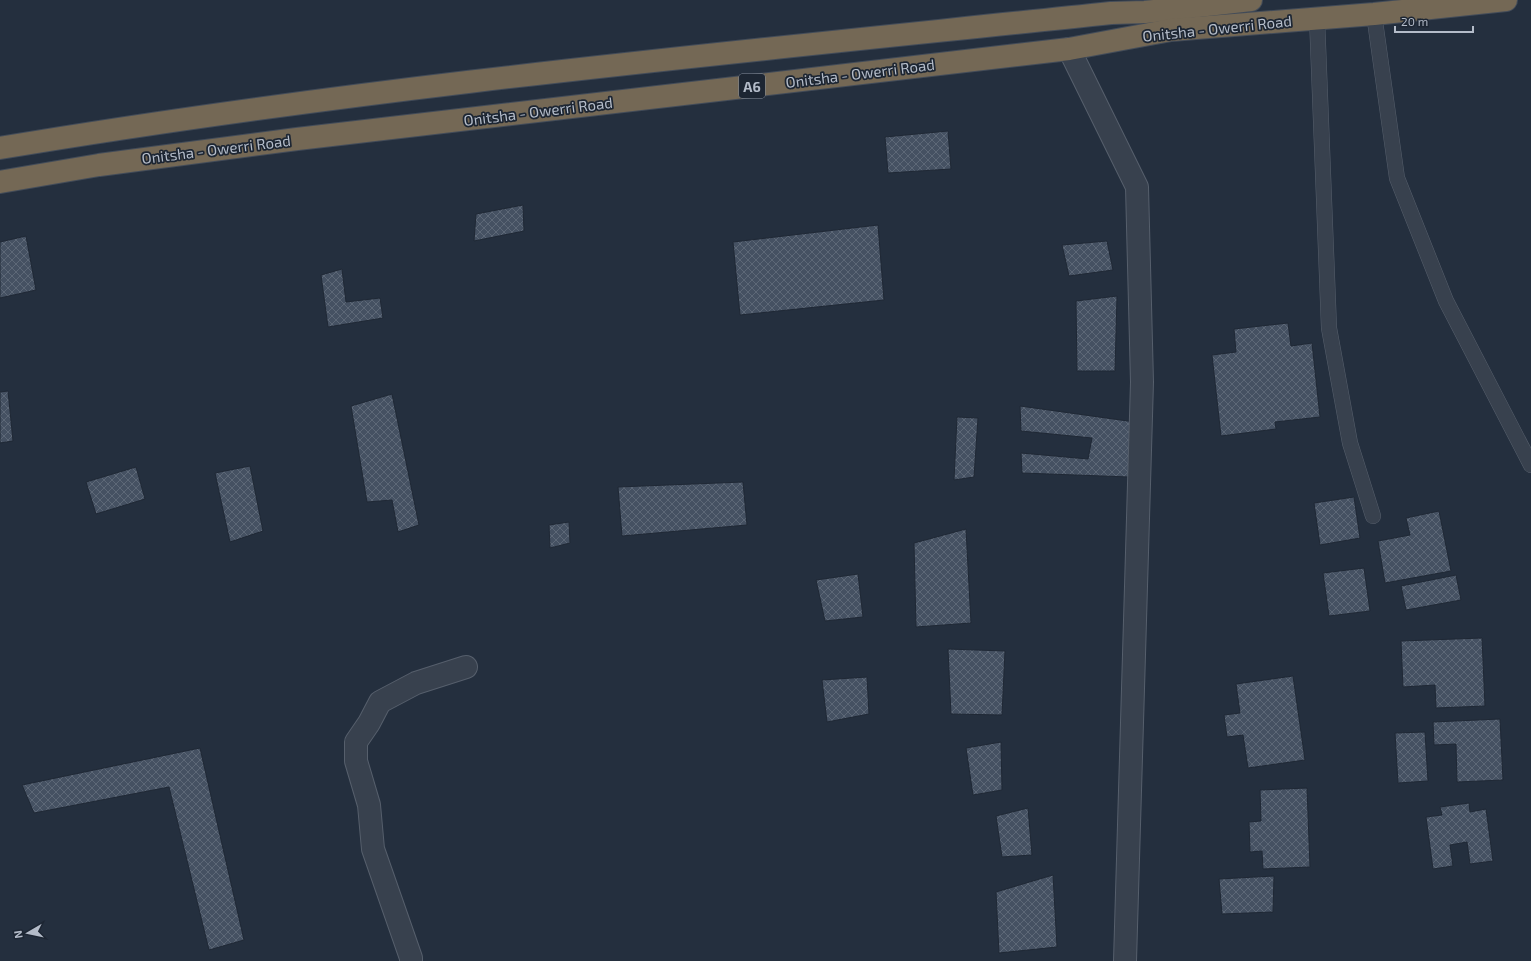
<svg xmlns="http://www.w3.org/2000/svg" width="1531" height="961" font-family="'Exo 2',sans-serif">
<defs>
<pattern id="building-cross-hatch" width="8" height="8" patternUnits="userSpaceOnUse"><rect width="8" height="8" fill="#455162"/><path d="M0 0l8 8M0 8l8-8" fill="none" stroke="#5d6877"/></pattern>
</defs>
<rect width="100%" height="100%" fill="#242f3e"/>
<g fill="url(#building-cross-hatch)" stroke="#1f2835">
<polygon points="948,131 951,169 888,173 885,137"/>
<polygon points="523,205 524,231 474,241 476,214"/>
<polygon points="878,225 884,300 740,315 733,242"/>
<polygon points="26,236 36,290 0,298 0,242"/>
<polygon points="1107,241 1113,270 1069,276 1062,245"/>
<polygon points="342,269 346,302 380,298 383,318 328,327 321,275"/>
<polygon points="1117,296 1115,371 1077,371 1076,301"/>
<polygon points="1288,323 1291,346 1312,343 1320,417 1275,422 1276,429 1221,436 1212,355 1236,352 1234,329"/>
<polygon points="8,391 13,441 0,443 0,392"/>
<polygon points="392,394 419,525 398,532 392,500 367,502 351,406"/>
<polygon points="1020,406 1135,422 1129,477 1022,473 1021,453 1088,459 1092,438 1021,431"/>
<polygon points="957,417 978,418 974,477 954,480"/>
<polygon points="250,466 263,531 230,542 215,473"/>
<polygon points="136,467 145,499 96,514 86,482"/>
<polygon points="743,482 747,525 622,536 618,487"/>
<polygon points="1354,497 1360,538 1320,545 1314,503"/>
<polygon points="1439,511 1451,571 1385,583 1378,541 1410,535 1406,518"/>
<polygon points="569,522 570,543 550,548 549,525"/>
<polygon points="966,529 971,623 916,627 914,543"/>
<polygon points="1364,568 1370,611 1329,616 1323,573"/>
<polygon points="858,574 863,617 825,621 816,580"/>
<polygon points="1456,575 1461,600 1406,610 1401,586"/>
<polygon points="1482,638 1485,706 1436,708 1435,685 1403,687 1401,641"/>
<polygon points="948,649 1005,651 1002,715 951,714"/>
<polygon points="1293,676 1305,760 1248,768 1243,735 1227,737 1224,715 1240,713 1236,684"/>
<polygon points="867,677 869,714 827,722 822,680"/>
<polygon points="1500,719 1503,780 1457,782 1456,744 1434,745 1433,722"/>
<polygon points="1425,732 1428,781 1398,783 1395,733"/>
<polygon points="1001,742 1002,790 973,795 966,748"/>
<polygon points="200,748 244,940 209,950 169,787 34,813 22,785"/>
<polygon points="1307,788 1310,867 1263,869 1262,851 1250,852 1249,822 1261,821 1260,790"/>
<polygon points="1469,803 1470,812 1486,809 1493,861 1470,864 1467,842 1450,845 1453,866 1433,869 1426,817 1442,815 1440,807"/>
<polygon points="1028,808 1032,855 1002,857 996,816"/>
<polygon points="1053,875 1057,947 999,953 996,892"/>
<polygon points="1274,876 1273,912 1222,914 1219,879"/>
</g>
<g fill="none" stroke-linecap="round" stroke-linejoin="round">
<g stroke="#565f6c" stroke-width="16">
<g id="lane">
<polyline points="1374,14 1397,178 1446,301 1531,465"/>
<polyline points="1317,18 1329,328 1350,443 1373,516"/>
</g>
</g>
<g stroke="#565f6c" stroke-width="24">
<g id="street">
<polyline points="1069,49 1137,187 1142,382 1125,961"/>
<polyline points="411,961 411,958 373,849 369,805 356,761 356,742 369,723 380,702 416,683 466,667"/>
</g>
</g>
<g stroke="#434c59" stroke-width="24">
<g id="highway">
<path d="M 0,148 C 368,86 740,52 1111,13 L 1145,12 L 1251,0"/>
<polyline points="0,182 99,165 297,139 1069,49 1171,30 1374,14 1506,0"/>
</g>
</g>
<use href="#lane" stroke="#38414e" stroke-width="15"/>
<use href="#street" stroke="#38414e" stroke-width="22"/>
<use href="#highway" stroke="#746855" stroke-width="22"/>
</g>
<g text-anchor="middle" dominant-baseline="central" stroke-width="3.5" stroke-linejoin="round" paint-order="stroke">
<rect fill="#1d2633" stroke="#878f9c" stroke-width="1" x="739" y="74" width="26" height="24" rx="3"/>
<g font-size="14" font-weight="bold" fill="#b4bcc9">
<text x="752" y="86">A6</text>
</g>
<g font-size="15" fill="#b4bcc9" stroke="#1d2633">
<text transform="translate(1217 28) rotate(-6)">Onitsha - Owerri Road</text>
<text transform="translate(860 73) rotate(-7)">Onitsha - Owerri Road</text>
<text transform="translate(538 111) rotate(-7)">Onitsha - Owerri Road</text>
<text transform="translate(216 149) rotate(-7)">Onitsha - Owerri Road</text>
</g>
</g>
<g transform="translate(28 933) rotate(261)" stroke="#1d2633" stroke-width="3" paint-order="stroke">
<path d="M0-3L7 15L0 10L-7 15Z" fill="#b4bcc9"/>
<text y="-6" font-size="11" font-weight="bold" text-anchor="middle" fill="#b4bcc9">N</text>
</g>
<path d="M1395 26v6h78v-6" fill="none" stroke="#b4bcc9" stroke-width="2"/>
<text x="1401" y="26" font-size="12" fill="#b4bcc9" stroke="#1d2633" stroke-width="3" paint-order="stroke">20 m</text>
</svg>
